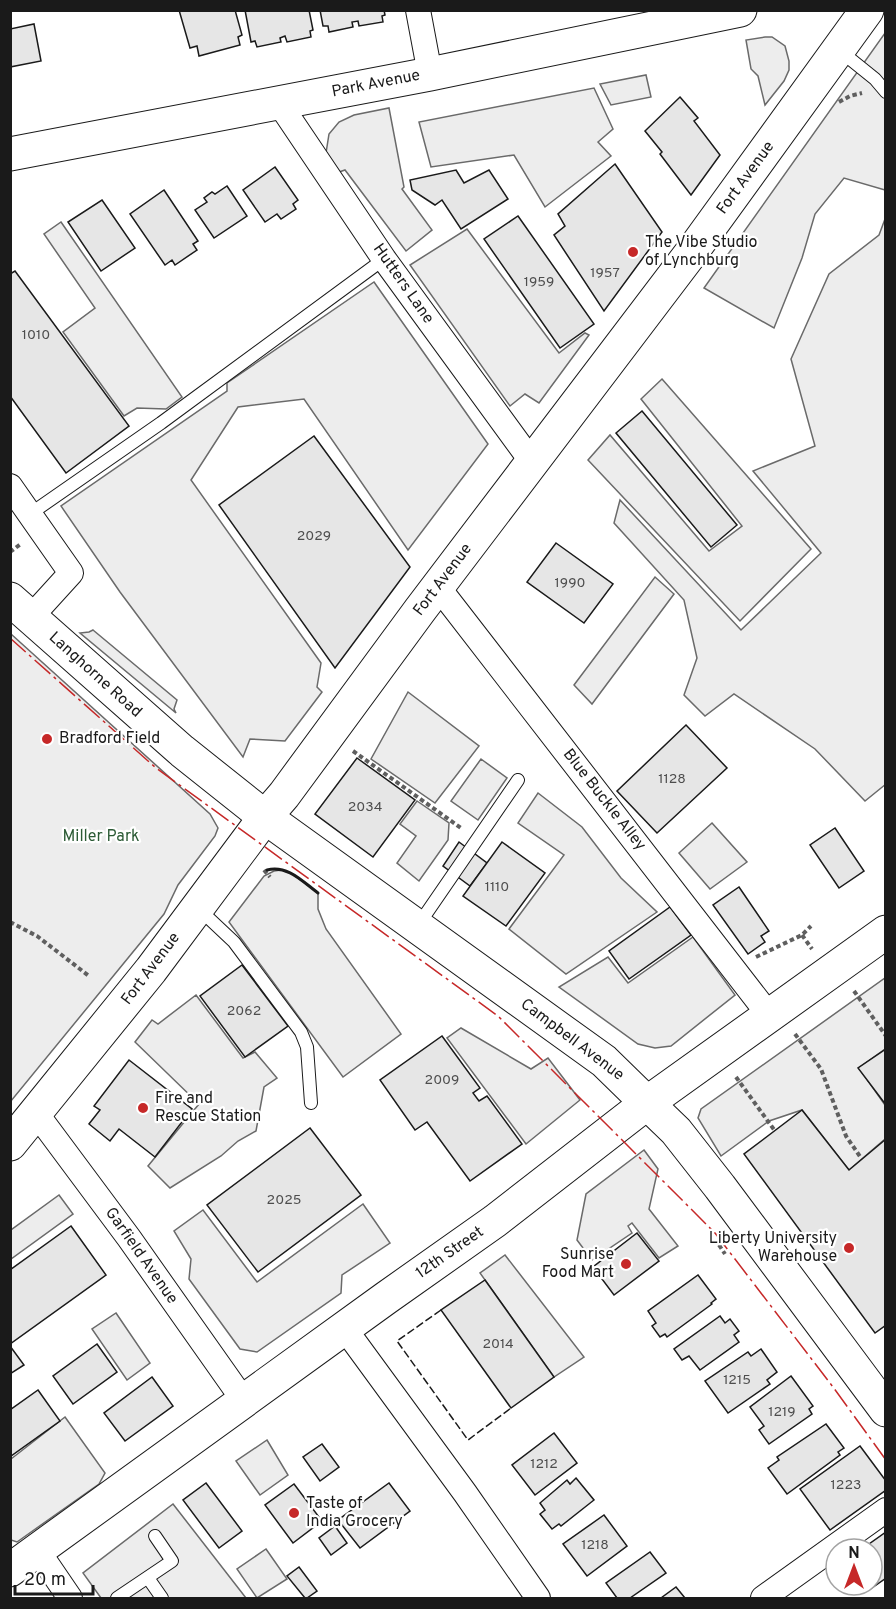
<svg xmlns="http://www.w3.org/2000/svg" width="896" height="1609" font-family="Overpass,sans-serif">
<rect width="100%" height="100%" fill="#fff"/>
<g fill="#ededed" stroke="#6a6a6a" stroke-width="1.5">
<polygon points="885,33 885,190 844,178 815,214 802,258 774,328 704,288"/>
<polygon points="765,37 772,37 785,46 789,61 789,70 784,81 765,105 758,76 751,69 746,40"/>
<polygon points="646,75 651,97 611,105 600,84"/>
<polygon points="594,88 613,129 598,142 611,156 545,207 514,155 431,167 419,122"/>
<polygon points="389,108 404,187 402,189 432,230 406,251 345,170 339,172 326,153 329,134 339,122 354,115"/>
<polygon points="885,219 886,784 865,801 815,749 734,694 705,716 684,695 697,658 684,600 614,523 620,500 741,630 821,553 753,471 815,446 791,359 829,274 879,235"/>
<polygon points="61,222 182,397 166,409 137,408 124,416 63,332 95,308 44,234"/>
<polygon points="467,229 559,353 585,333 589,335 539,403 525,394 510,406 410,265"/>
<polygon points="374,282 488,444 408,550 304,399 238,407 191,480 321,663 317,687 322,692 285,741 250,739 243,757 120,592 61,506 227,391 227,383"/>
<polygon points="662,379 811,549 740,621 588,460 610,435 709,551 742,526 641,399"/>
<polygon points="655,577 674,594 592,704 574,685"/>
<polygon points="93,630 177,700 174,709 176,713 80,633 89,632"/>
<polygon points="11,634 210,814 218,828 215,836 178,885 164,914 11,1101"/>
<polygon points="408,692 479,746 435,803 371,759"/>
<polygon points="481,759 507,778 478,820 451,801"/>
<polygon points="538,793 582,827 621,878 657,912 566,974 509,929 564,855 518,823"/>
<polygon points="417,801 449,823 448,840 419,881 397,863 416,836 400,824"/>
<polygon points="712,823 747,862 710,889 679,853"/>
<polygon points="281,870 291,873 318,893 318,909 326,929 401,1034 343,1077 229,922 264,876 274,871"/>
<polygon points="693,937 735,995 671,1046 655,1048 638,1044 559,987 608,957 628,983"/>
<polygon points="885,978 885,1049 859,1068 885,1105 885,1139 849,1170 802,1110 769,1121 721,1156 698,1118 701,1109"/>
<polygon points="196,995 243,1058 255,1052 277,1078 264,1087 256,1131 238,1141 221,1156 170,1188 148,1166 199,1104 135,1042 152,1020 158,1024"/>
<polygon points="461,1028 531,1069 548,1058 580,1100 526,1144 447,1038"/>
<polygon points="644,1150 658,1169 649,1209 678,1246 659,1258 632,1223 628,1226 632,1233 592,1260 577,1240 586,1194"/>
<polygon points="59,1195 73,1214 11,1259 11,1230"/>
<polygon points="363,1204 390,1243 342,1275 341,1293 257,1352 240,1349 189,1279 191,1259 174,1231 203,1210 257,1282"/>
<polygon points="505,1255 584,1357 554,1377 480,1273"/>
<polygon points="116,1313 150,1363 127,1380 92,1329"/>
<polygon points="65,1417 105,1473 99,1484 17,1542 11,1540 11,1459"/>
<polygon points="267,1440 288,1475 260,1495 236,1461"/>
<polygon points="173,1504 246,1598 101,1598 83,1573"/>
<polygon points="266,1549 287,1579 257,1598 237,1569"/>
</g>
<g fill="#e6e6e6" stroke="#1a1a1a" stroke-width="1.5">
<polygon points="179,10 235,10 242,35 238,37 240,45 199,56 197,46 190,48"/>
<polygon points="245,10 309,10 313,30 310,31 311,37 287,42 285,36 280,38 281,42 257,47 255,41 251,42"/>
<polygon points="320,10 384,10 385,15 382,16 383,22 359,26 358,21 352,22 353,27 329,32 328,26 323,26"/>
<polygon points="34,24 41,61 10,67 10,29"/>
<polygon points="680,97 698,118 694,121 720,155 691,195 660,154 662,152 645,131"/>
<polygon points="615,164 662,232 604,311 554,235 565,226 558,214"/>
<polygon points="275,167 298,200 293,204 296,209 281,219 277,214 265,222 243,190"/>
<polygon points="456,170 464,183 489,170 508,199 461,229 442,200 435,205 412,190 410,180"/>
<polygon points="227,186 247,216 214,238 195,210 207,202 204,198 212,192 215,194"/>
<polygon points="164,190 198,241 193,244 197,250 175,265 172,260 165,265 130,214"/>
<polygon points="102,200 135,248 101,271 68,222"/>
<polygon points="518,216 594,324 560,348 484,239"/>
<polygon points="15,271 129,426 66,473 10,396 10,274"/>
<polygon points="642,411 737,525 711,547 616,433"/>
<polygon points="314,436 410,567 335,668 219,505"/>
<polygon points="556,543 613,584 584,623 527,582"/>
<polygon points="686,725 727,768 657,833 617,791"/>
<polygon points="357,758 415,800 373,857 315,814"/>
<polygon points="835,828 864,871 839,888 810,845"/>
<polygon points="459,842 487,863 470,886 443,866"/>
<polygon points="502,842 545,873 506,926 463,896"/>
<polygon points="739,887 769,931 761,936 765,942 748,954 713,905"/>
<polygon points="670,907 691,935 629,979 609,951"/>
<polygon points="242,965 288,1026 245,1057 200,996"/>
<polygon points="442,1036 480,1088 473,1093 479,1101 487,1096 522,1144 470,1181 427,1122 415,1130 380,1080"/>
<polygon points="886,1049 886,1105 858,1068"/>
<polygon points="129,1060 192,1109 155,1157 119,1129 110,1141 89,1124 100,1110 94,1106"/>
<polygon points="802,1110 849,1170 886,1139 886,1325 875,1333 744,1154"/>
<polygon points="310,1128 361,1195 258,1272 207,1205"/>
<polygon points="71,1226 106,1275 10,1344 10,1270"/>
<polygon points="637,1233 659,1261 614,1295 593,1267"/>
<polygon points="698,1275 716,1299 711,1303 712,1304 667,1337 665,1334 660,1337 652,1326 656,1323 648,1311"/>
<polygon points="485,1280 554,1377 511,1408 441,1310"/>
<polygon points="720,1316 725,1323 730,1319 739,1331 734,1335 739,1342 700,1370 689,1356 682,1360 674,1349"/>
<polygon points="97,1344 117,1372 73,1404 53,1376"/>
<polygon points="10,1346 24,1365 10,1374"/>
<polygon points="761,1349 777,1372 767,1380 770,1384 728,1413 705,1381 748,1352 751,1356"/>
<polygon points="791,1376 813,1406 809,1409 812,1414 769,1444 759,1430 764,1426 750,1407"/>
<polygon points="152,1377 173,1406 125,1441 104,1413"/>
<polygon points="38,1390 60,1421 11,1456 10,1410"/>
<polygon points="826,1424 844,1448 838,1452 840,1455 787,1494 768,1468 779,1460 777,1457"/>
<polygon points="554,1433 577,1463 535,1495 512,1465"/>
<polygon points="322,1444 339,1467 320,1481 303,1457"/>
<polygon points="860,1446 886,1481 886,1490 830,1530 800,1489"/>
<polygon points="576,1478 594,1500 561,1526 559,1524 552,1529 540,1514 545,1510 540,1503 567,1480 570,1484"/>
<polygon points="206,1483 242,1531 219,1548 183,1500"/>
<polygon points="389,1483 410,1511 360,1548 338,1520"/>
<polygon points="294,1484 322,1521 293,1543 265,1505"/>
<polygon points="604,1515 627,1546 587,1576 563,1544"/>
<polygon points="335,1526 347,1543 331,1555 319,1538"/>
<polygon points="886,1532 886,1578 869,1590 866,1585 872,1585 872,1549 862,1549"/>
<polygon points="650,1552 666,1573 630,1598 617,1598 606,1583"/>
<polygon points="299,1567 317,1591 307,1598 305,1598 287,1576"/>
<polygon points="676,1587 685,1598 661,1598"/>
</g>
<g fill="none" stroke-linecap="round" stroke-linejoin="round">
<g stroke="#1a1a1a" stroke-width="14">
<g id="lane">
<polyline points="839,50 875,79 886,92"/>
<polyline points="30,514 161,423 384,259"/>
<polyline points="199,909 234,942 301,1032 307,1047 311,1103"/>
<polyline points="419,924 518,780"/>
<polyline points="148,1578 162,1598"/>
<polyline points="117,1598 172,1561 155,1536"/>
</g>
</g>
<g stroke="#1a1a1a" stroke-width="26">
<g id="street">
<polyline points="418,10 430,74"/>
<polyline points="279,103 384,259 532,462"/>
<polyline points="10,486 71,573 31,617"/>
<polyline points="438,587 769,1015"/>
<polyline points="36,1113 129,1238 244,1401"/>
<polyline points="345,1329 465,1493 538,1598"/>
<polyline points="38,1551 70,1598"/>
<polyline points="763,1598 886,1510"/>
</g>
</g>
<g stroke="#1a1a1a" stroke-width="35">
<g id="secondary">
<polyline points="10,154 430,74 740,10"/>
<polyline points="647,1103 676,1131 720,1187 886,1410"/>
<polyline points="10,1144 151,970 265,817 284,795 420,610 694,249 867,10"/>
</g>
</g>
<g stroke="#1a1a1a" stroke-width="35">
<g id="primary">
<polyline points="10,599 182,751 265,817 604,1061 647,1103"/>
<polyline points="10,1570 386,1298 495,1221 647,1103 886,932"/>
</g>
</g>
<g stroke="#5f5f5f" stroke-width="4" stroke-dasharray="4.5 3" stroke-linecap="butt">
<polyline points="839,102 850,96 862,93"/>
<polyline points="10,398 11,397"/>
<polyline points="10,552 22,543"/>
<polyline points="353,751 461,828"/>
<polyline points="264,870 270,877"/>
<polyline points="10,922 37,936 89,976"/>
<polyline points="802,935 812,949"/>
<polyline points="756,957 802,935 811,926"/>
<polyline points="854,991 886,1036"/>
<polyline points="795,1034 821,1069 846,1136 861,1158"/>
<polyline points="736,1077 775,1131"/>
<polyline points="719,1245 725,1254"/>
</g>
<use href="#lane" stroke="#fff" stroke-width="12"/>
<use href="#street" stroke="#fff" stroke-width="24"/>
<use href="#secondary" stroke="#fff" stroke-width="33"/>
<use href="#primary" stroke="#fff" stroke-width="33"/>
<polyline stroke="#1a1a1a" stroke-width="1.5" stroke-dasharray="8 3" stroke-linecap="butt" points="441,1310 397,1341 468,1440 511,1408"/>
<path stroke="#1a1a1a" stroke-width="3" d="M 267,870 C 288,865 302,881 318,893"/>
<polyline stroke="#c62828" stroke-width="1.5" stroke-dasharray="21 4.5 3 4.5" stroke-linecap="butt" points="10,638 156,768 498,1016 715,1233 833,1387 886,1460"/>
</g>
<g fill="#c62828" stroke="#fff" stroke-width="2">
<circle cx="633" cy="252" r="6"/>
<circle cx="47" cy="739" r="6"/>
<circle cx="143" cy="1108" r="6"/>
<circle cx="849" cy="1248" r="6"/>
<circle cx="626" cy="1264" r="6"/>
<circle cx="294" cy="1513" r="6"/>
</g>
<g text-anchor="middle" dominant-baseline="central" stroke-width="4.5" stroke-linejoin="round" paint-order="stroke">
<g font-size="14" fill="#4d4d4d">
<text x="605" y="273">1957</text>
<text x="539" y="282">1959</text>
<text x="36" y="335">1010</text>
<text x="314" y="536">2029</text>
<text x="570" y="583">1990</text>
<text x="672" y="779">1128</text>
<text x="365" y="807">2034</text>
<text x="497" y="887">1110</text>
<text x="244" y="1011">2062</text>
<text x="442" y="1080">2009</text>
<text x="284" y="1200">2025</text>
<text x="498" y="1344">2014</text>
<text x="737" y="1380">1215</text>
<text x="782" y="1412">1219</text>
<text x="544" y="1464">1212</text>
<text x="846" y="1485">1223</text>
<text x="595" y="1545">1218</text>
</g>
<g font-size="16" fill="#1a1a1a" stroke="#fff">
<text transform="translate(376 84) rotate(-11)">Park Avenue</text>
<text transform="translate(746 178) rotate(-54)">Fort Avenue</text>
<text transform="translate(403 284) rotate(55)">Hutters Lane</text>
<text transform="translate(443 580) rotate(-53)">Fort Avenue</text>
<text transform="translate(95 675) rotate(42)">Langhorne Road</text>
<text transform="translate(604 800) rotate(52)">Blue Buckle Alley</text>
<text transform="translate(151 969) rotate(-53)">Fort Avenue</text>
<text transform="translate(572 1040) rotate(37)">Campbell Avenue</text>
<text transform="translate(450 1253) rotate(-35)">12th Street</text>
<text transform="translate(141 1256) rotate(55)">Garfield Avenue</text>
</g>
<g font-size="16" fill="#1a1a1a" stroke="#fff" text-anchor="start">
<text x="645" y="243">The Vibe Studio<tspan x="645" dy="18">of Lynchburg</tspan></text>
<text x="59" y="739">Bradford Field</text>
<text x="155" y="1099">Fire and<tspan x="155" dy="18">Rescue Station</tspan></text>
<text x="837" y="1239" text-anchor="end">Liberty University<tspan x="837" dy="18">Warehouse</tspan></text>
<text x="614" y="1255" text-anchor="end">Sunrise<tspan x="614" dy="18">Food Mart</tspan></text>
<text x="306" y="1504">Taste of<tspan x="306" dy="18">India Grocery</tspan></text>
</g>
<g font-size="16" fill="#2b5a34" stroke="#fff">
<text x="101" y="837">Miller Park</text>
</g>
</g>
<rect width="896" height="1609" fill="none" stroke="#1a1a1a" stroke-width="24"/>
<g transform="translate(854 1567)"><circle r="28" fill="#ffffff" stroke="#a3a3a3" stroke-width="1.5"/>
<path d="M0-4.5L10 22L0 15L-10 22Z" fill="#c62828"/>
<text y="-9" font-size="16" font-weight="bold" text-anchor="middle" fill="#1a1a1a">N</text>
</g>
<path d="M15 1585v9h78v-9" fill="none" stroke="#1a1a1a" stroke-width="3"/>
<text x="24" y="1585" font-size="18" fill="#1a1a1a" stroke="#ffffff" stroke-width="4.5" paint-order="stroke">20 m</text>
</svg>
